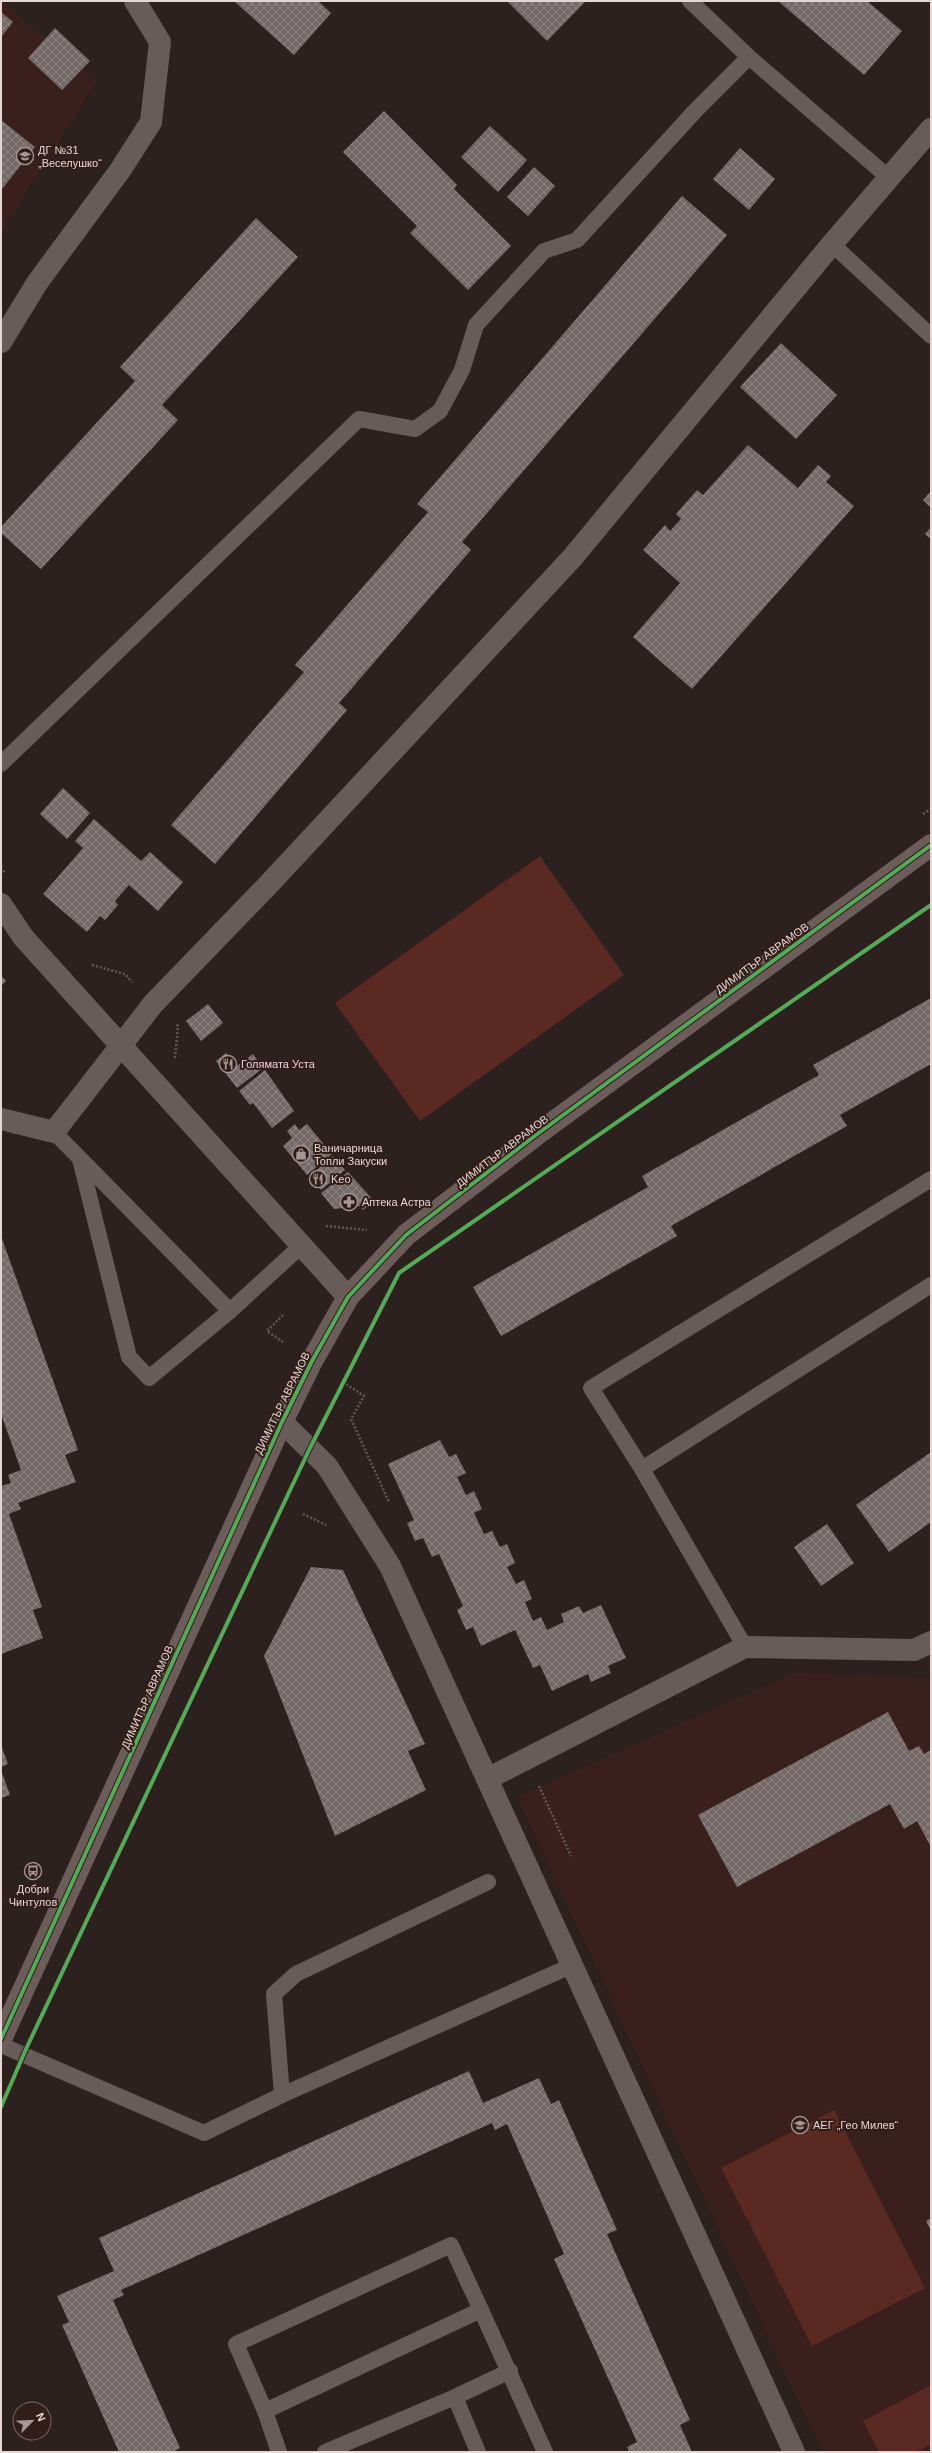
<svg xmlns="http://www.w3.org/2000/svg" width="932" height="2453" font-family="Helvetica,sans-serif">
<defs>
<pattern id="building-cross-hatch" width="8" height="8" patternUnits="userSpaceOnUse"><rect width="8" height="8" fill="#746968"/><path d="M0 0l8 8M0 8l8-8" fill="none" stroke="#8e8584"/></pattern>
</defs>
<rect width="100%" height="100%" fill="#2c211f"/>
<g fill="#3a201c">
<polygon points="1,1 97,81 1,232"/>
<polygon points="794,1673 931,1678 931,2452 822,2452 517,1797"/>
</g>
<g fill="#5a2921">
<polygon points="540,856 624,975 420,1121 335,1003"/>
<polygon points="834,2110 925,2288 812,2346 721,2168"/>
<polygon points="931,2385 931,2444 916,2452 879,2452 863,2421"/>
</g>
<g fill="url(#building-cross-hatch)">
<polygon points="234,1 318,1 331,13 294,55"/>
<polygon points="507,1 586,1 547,41"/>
<polygon points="778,1 867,1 902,31 864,75"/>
<polygon points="1,12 13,22 1,37"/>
<polygon points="55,28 90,61 62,90 28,58"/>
<polygon points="384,111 457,185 454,189 511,246 468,290 410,233 417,226 343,152"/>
<polygon points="1,120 35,147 3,188 1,187"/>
<polygon points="490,126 527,160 498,192 461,157"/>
<polygon points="740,148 775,179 749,210 713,179"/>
<polygon points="534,167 555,186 528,216 507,197"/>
<polygon points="682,196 727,235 462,542 471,550 339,703 347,710 215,864 171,825 304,672 295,665 428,512 417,504"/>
<polygon points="256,218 298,257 162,405 178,420 41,569 1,533 1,527 135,381 120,367"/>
<polygon points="781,343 837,395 796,439 740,387"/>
<polygon points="748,445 798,488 818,465 831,476 826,482 854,506 692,689 633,637 680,583 643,550 665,525 670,531 681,519 676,514 697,490 703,495"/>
<polygon points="931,491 931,508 923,500"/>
<polygon points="931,527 931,539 925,534"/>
<polygon points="63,788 90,813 67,839 40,814"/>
<polygon points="94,819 141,861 150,852 183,882 158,911 129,885 115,901 118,905 105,920 100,916 87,932 43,894 83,848 75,841"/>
<polygon points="1,976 6,981 1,986"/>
<polygon points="931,998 931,1064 840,1115 847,1126 671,1226 677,1236 501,1336 473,1287 648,1187 642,1176 819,1075 813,1065"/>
<polygon points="208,1004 223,1023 201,1041 186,1021"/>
<polygon points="226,1053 237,1066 253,1054 263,1068 237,1088 216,1061"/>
<polygon points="265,1070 294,1111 272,1128 253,1103 250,1105 239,1091"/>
<polygon points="295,1124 299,1130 307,1124 332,1154 307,1175 283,1146 292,1138 287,1131"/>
<polygon points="333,1156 345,1170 321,1190 310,1176"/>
<polygon points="348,1172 374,1201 363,1210 360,1206 334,1209 321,1193"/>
<polygon points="1,1236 78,1450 65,1455 76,1482 18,1503 21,1509 9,1514 42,1607 33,1610 43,1638 1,1654 1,1486 11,1483 8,1475 21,1470 1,1414"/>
<polygon points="440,1440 449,1457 456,1454 466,1473 457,1477 466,1495 474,1491 482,1509 474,1513 484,1534 492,1531 500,1547 507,1544 515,1563 507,1567 516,1584 524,1580 532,1599 525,1602 533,1621 541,1617 547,1630 564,1622 561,1614 579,1606 583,1613 601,1605 626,1658 608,1666 611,1673 591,1682 588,1674 552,1691 540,1665 533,1668 515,1630 481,1646 473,1627 466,1630 457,1610 463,1606 439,1554 432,1557 423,1538 415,1541 407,1523 414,1520 388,1464"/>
<polygon points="931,1452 931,1522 889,1552 856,1505"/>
<polygon points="827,1524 854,1563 821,1586 794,1547"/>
<polygon points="311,1567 343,1570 425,1744 408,1751 426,1790 335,1836 264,1656"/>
<polygon points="888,1712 909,1751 919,1746 924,1754 931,1750 931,1847 917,1821 904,1829 890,1804 737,1887 698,1815"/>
<polygon points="1,1745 8,1764 1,1767"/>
<polygon points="1,1770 10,1795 1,1798"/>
<polygon points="469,2071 483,2103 539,2078 551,2104 559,2100 617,2230 607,2234 690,2420 680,2425 692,2452 629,2452 627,2447 637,2442 554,2259 564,2254 507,2124 495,2130 492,2123 121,2290 124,2295 113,2300 180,2448 172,2452 119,2452 62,2325 69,2322 57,2296 114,2271 99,2238"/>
<polygon points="931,2218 931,2231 926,2221"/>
</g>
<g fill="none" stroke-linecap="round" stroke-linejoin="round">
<g stroke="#625856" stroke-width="2.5" stroke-dasharray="2 2" stroke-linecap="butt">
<polyline points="923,814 931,809"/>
<polyline points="1,867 5,873"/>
<polyline points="92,965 125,974 132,982"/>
<polyline points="175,1058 178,1026 176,1024"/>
<polyline points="326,1226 367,1230"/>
<polyline points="283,1342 267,1331 283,1315"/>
<polyline points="343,1382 364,1396 351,1419 389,1502"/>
<polyline points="303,1514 326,1525"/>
<polyline points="539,1786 571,1856"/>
</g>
<g stroke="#685c5a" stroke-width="16">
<polyline points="690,1 749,57"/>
<polyline points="832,244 931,336"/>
<polyline points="1,764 359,419 415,429 440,411 462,370 476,325 544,251 577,240 696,110 749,57 888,177"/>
<polyline points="54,1132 230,1311 301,1246"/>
<polyline points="80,1159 129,1357 149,1378 230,1311"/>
<polyline points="642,1469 931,1285"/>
<polyline points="745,1647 642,1469 591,1388 931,1179"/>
<polyline points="1,2045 204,2133 282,2095 573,1965"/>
<polyline points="282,2095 274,1994 296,1974 488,1882"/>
<polyline points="455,2397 510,2371"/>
<polyline points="265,2411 481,2310 545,2452"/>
<polyline points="279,2452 265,2411 236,2344 451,2245 481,2310"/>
<polyline points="325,2452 455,2397 478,2452"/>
</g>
<g stroke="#685c5a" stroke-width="22">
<polyline points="1,342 37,283 121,169 151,122 160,42 135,1"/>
<polyline points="1,904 23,937 348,1297"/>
<polyline points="1,1119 54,1132 153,1004 269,884 572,558 832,244 931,129"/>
<polyline points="282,1422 327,1466 390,1566 794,2452"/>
<polyline points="489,1778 745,1647 914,1650 931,1642"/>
</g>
<polyline stroke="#6c5d5b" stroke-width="22" points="1,2039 282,1422 312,1361 348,1297 406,1235 536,1135 931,845"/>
<g stroke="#321d19" stroke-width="6">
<g id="cycleway">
<polyline points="1,2039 282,1422 312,1361 348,1297 406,1235 536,1135 931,845"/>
<polyline points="1,2107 26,2049 310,1448 399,1273 931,905"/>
</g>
</g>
<use href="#cycleway" stroke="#51ab58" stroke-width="4"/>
</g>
<defs>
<g id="school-ring" transform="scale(0.9)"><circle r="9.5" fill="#321d19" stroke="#a59795" stroke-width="1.5"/><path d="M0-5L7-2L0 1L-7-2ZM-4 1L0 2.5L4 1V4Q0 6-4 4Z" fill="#a59795"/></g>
<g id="restaurant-ring" transform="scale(0.9)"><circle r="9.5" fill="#321d19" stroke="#a59795" stroke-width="1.5"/><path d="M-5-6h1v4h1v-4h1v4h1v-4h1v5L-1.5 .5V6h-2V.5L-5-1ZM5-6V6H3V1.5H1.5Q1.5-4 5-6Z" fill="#a59795"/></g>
<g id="shop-ring" transform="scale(0.9)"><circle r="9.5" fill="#321d19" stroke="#a59795" stroke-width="1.5"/><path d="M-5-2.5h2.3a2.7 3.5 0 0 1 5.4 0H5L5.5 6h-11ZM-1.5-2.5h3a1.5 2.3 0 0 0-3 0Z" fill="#a59795"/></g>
<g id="pharmacy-ring" transform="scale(0.9)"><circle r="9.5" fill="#321d19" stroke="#a59795" stroke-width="1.5"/><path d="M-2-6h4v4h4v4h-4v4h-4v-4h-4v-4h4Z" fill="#a59795"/></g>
<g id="bus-ring" transform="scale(0.9)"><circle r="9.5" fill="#321d19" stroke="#a59795" stroke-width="1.5"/><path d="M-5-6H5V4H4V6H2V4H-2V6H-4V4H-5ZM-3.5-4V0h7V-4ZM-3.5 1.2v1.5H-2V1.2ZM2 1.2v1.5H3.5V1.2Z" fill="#a59795"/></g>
</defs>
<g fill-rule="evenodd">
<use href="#school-ring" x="25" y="156"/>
<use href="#restaurant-ring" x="228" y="1064"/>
<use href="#shop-ring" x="301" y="1154"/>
<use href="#restaurant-ring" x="318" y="1179"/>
<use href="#pharmacy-ring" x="349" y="1202"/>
<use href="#bus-ring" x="33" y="1871"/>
<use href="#school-ring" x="800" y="2125"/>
</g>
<g text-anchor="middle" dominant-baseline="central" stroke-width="4" stroke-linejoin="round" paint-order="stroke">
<g font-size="11" fill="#e6d7d4" stroke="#321d19" text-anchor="start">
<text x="38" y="150">ДГ №31<tspan x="38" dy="13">„Веселушко“</tspan></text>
<text x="241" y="1064">Голямата Уста</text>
<text x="314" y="1148">Ваничарница<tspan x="314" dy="13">Топли Закуски</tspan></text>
<text x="331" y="1179">Keo</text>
<text x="362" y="1202">Аптека Астра</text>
<text x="33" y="1889" text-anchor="middle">Добри<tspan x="33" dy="13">Чинтулов</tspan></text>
<text x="813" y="2125">АЕГ „Гео Милев“</text>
</g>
<g font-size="11" fill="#e6d7d4" stroke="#321d19">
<text transform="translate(762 958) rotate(-36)">ДИМИТЪР АВРАМОВ</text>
<text transform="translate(502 1151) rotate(-37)">ДИМИТЪР АВРАМОВ</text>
<text transform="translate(282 1403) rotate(-64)">ДИМИТЪР АВРАМОВ</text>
<text transform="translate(147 1697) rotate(-66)">ДИМИТЪР АВРАМОВ</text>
</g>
</g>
<rect width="932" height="2453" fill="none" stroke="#e6d7d4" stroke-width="4"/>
<g transform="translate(32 2421) rotate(66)"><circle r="19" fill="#321d19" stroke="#7a6764"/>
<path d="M0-3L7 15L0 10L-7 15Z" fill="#a59795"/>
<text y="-6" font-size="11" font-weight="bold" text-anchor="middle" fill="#e6d7d4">N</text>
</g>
</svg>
